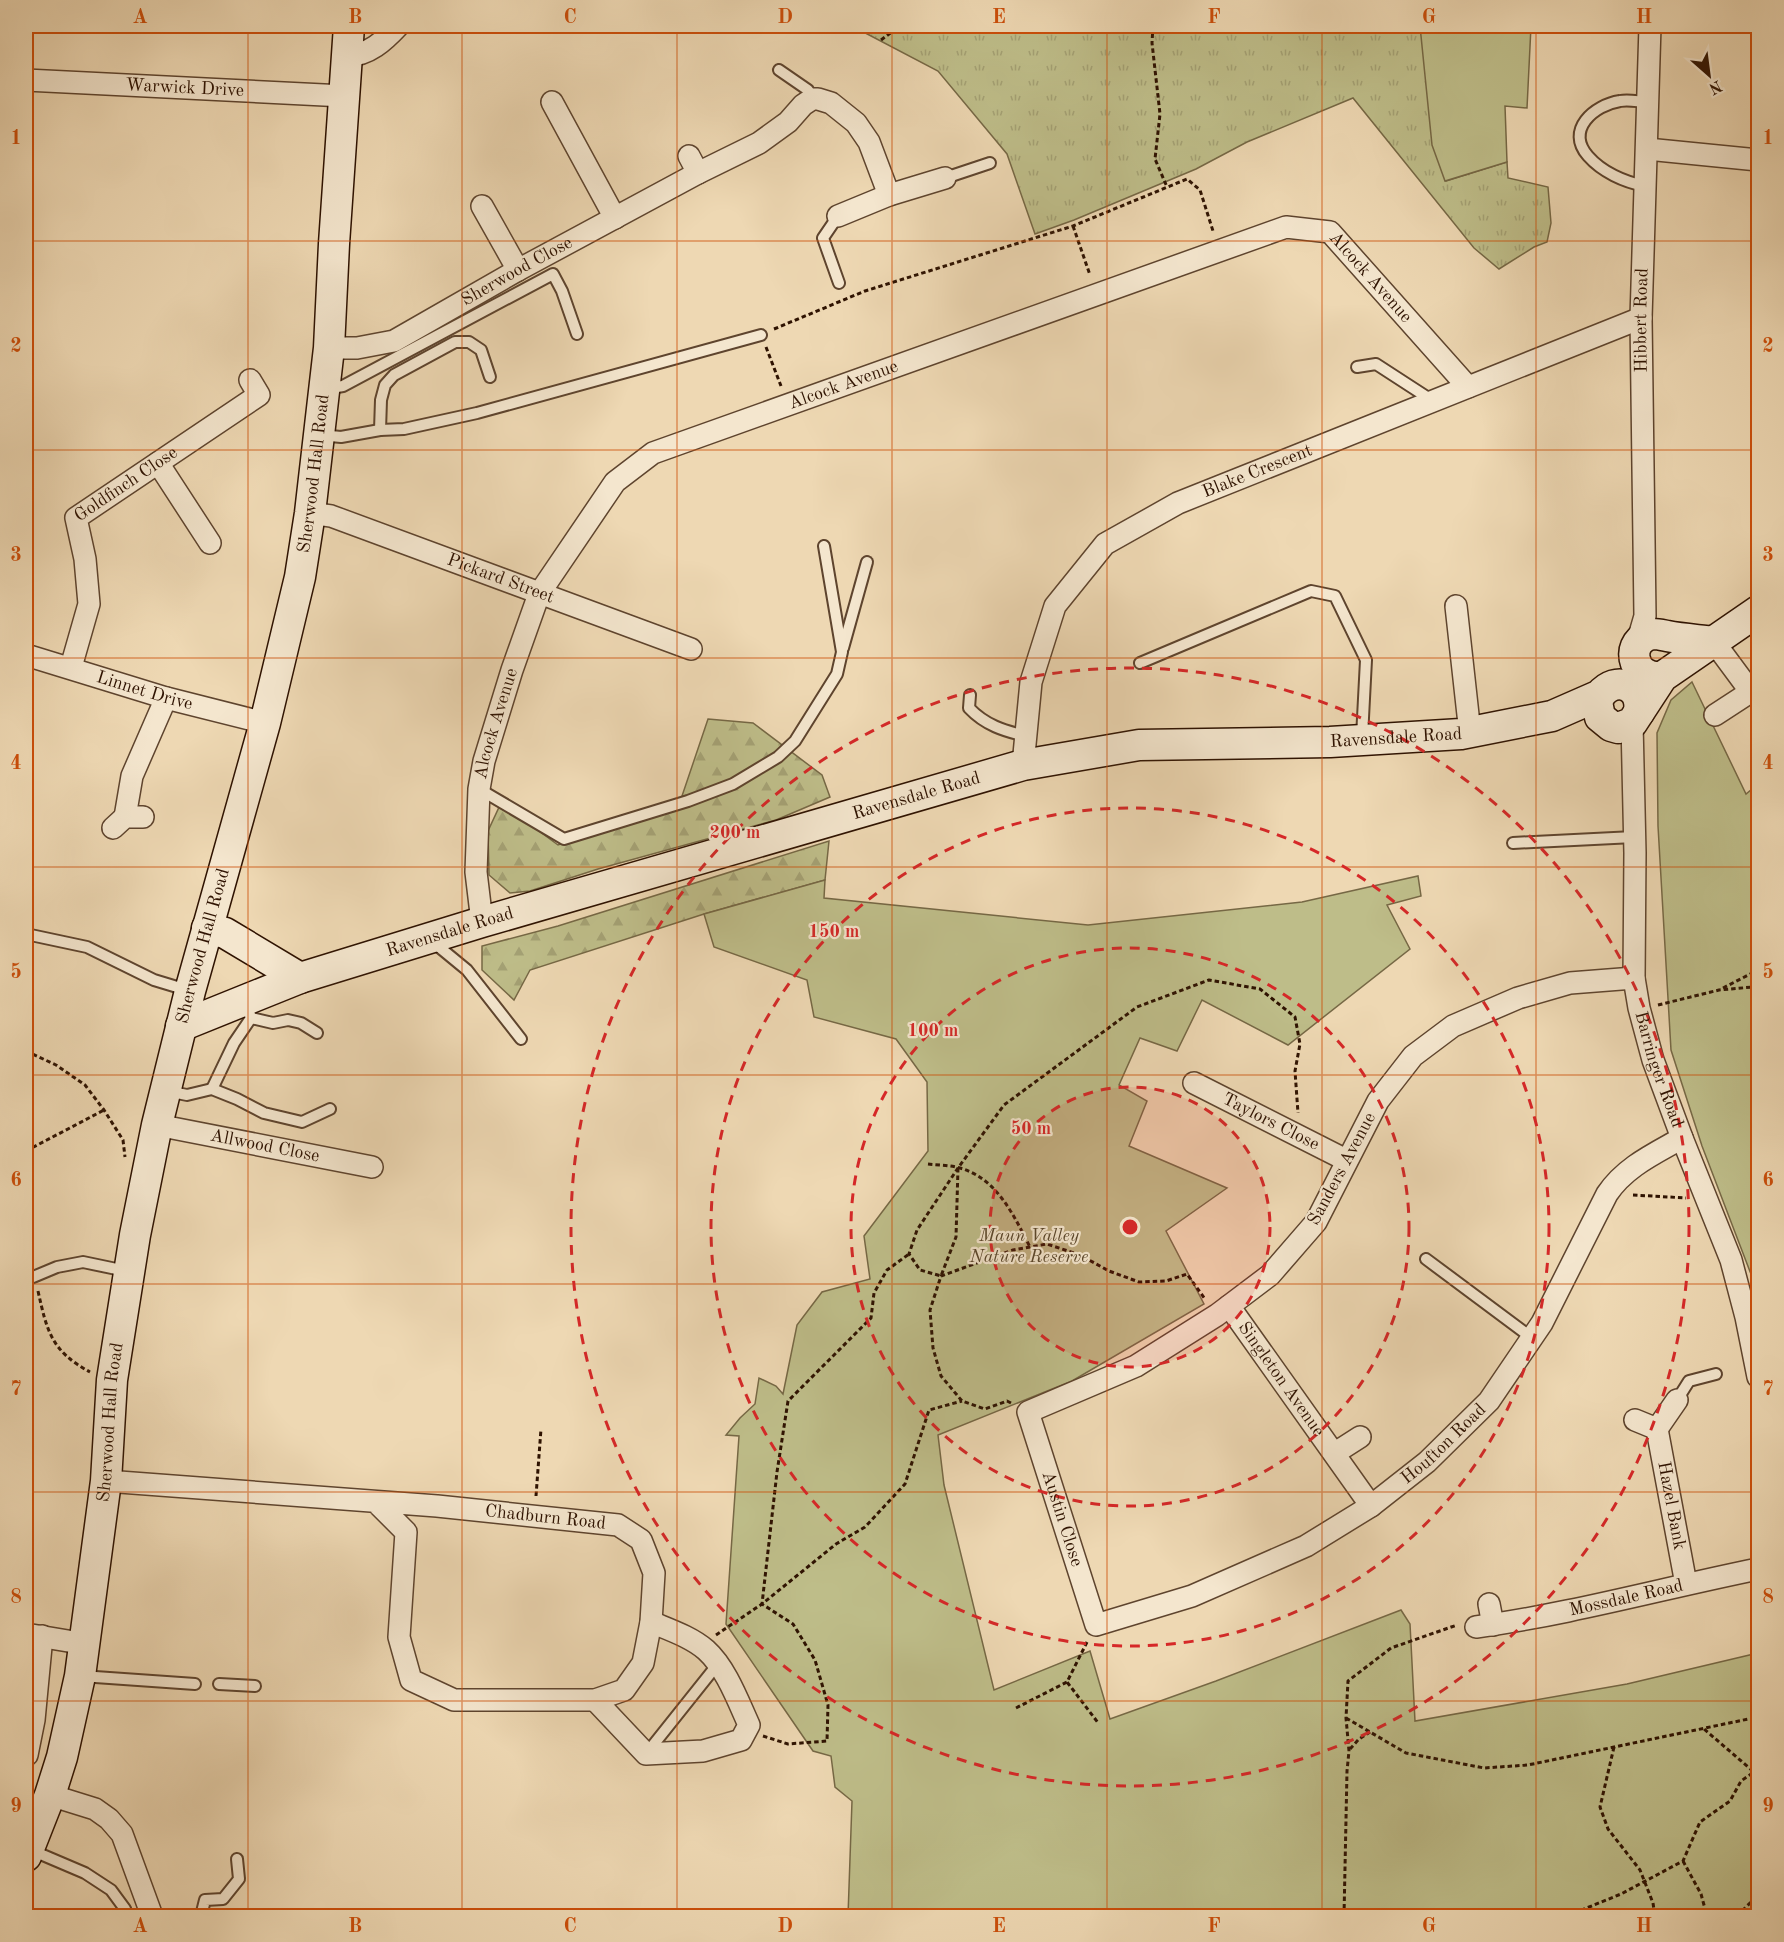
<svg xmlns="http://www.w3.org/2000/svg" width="1784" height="1942" font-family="'Old Standard TT',serif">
<defs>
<pattern id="grass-tufts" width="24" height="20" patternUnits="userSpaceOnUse" patternTransform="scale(1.5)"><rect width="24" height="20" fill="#bebd89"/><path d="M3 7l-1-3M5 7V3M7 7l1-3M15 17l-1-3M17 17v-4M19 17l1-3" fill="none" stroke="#a4a174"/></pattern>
<pattern id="forest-firs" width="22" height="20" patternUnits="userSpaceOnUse" patternTransform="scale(1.5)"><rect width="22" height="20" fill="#bebd89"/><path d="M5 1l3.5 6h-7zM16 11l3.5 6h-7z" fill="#a4a174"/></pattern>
</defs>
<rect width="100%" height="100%" fill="#eed8b3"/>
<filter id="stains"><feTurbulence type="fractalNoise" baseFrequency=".00333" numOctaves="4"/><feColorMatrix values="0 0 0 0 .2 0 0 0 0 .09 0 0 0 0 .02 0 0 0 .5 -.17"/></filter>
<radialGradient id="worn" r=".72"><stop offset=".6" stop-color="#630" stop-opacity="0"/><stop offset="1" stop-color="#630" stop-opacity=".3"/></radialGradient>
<polygon fill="url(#grass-tufts)" stroke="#766845" stroke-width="1.5" points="852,26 1420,26 1446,181 1507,162 1508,178 1548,187 1551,223 1547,242 1534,247 1499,269 1474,248 1353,98 1247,142 1196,169 1074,220 1035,234 1007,154 938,71"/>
<g fill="url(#forest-firs)" stroke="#766845" stroke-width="1.5">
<polygon points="708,719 753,723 822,775 830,797 776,820 598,869 530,891 510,893 489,875 488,831 501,803 558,845 680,802"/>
<polygon points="829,841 825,880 704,914 530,970 514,1000 482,970 482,946 558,926"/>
</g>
<g fill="#bebd89" stroke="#766845" stroke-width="1.5">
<polygon points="1420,26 1531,26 1527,108 1505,106 1507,162 1445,181 1432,145"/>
<polygon points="1692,682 1746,794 1758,784 1758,1299 1754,1282 1702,1146 1671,1050 1658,826 1657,733 1671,700"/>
<polygon points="1418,876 1421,896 1387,905 1410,949 1288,1045 1202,1000 1177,1051 1140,1038 1119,1085 1147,1101 1129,1146 1227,1188 1166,1231 1204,1304 1072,1381 938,1435 944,1485 994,1690 1090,1651 1110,1719 1216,1681 1401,1610 1410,1624 1415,1721 1627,1684 1758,1653 1758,1916 848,1916 852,1801 835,1787 831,1756 813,1751 726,1624 739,1436 726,1435 740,1418 755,1404 759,1378 776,1386 783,1394 797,1325 822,1292 870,1279 864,1236 928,1151 927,1082 896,1039 814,1017 807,980 714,947 704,914 825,880 824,898 1088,925 1302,902"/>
</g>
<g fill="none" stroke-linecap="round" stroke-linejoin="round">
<g stroke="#5e442e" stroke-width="14">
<g id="service">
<polyline points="779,70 808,90 812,99"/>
<polyline points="945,178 990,163"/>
<path d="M 1645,186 C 1624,182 1602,172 1588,156 C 1565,130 1594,105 1620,101 C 1629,99 1639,102 1648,102"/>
<polyline points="838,216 823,238 839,283"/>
<polyline points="1357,367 1376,364 1433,401"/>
<polyline points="325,389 343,386 553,274 562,291 577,334"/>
<polyline points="380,430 381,400 385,385 394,375 455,342 469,342 481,350 490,377"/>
<polyline points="320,435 341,437 380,430 404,429 477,413 761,335"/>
<polyline points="843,648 867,562"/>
<polyline points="1140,663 1311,591 1335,596 1366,660 1362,737"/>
<path d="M 970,695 L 969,708 C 985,725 1004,731 1026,736"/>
<polyline points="479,789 564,839 688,801 733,784 778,757 795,741 837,674 842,652 824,546"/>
<polyline points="1513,843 1634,837"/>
<polyline points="26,934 87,947 154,980 187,990"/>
<polyline points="433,942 467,970 521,1039"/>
<polyline points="251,1018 273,1023 288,1020 301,1023 317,1033"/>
<polyline points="212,1089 234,1043 251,1018 245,1001"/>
<polyline points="167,1091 187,1095 212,1089 237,1099 264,1113 302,1122 330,1109"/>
<polyline points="1426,1259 1532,1338"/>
<polyline points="26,1280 57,1267 83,1262 126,1271"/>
<polyline points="1677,1400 1689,1381 1716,1374"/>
<polyline points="81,1676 195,1684"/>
<polyline points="219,1684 255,1686"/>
<polyline points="646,1754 717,1665"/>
<polyline points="31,1850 85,1873 111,1890 125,1909 120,1916"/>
<polyline points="201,1916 205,1900 223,1899 239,1879 237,1859"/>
</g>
</g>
<g stroke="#5e442e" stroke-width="24">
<g id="minor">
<path d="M 347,56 C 369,55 384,41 398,26"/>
<path id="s1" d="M 26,80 L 344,96"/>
<polyline points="552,102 615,218"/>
<polyline points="1647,149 1758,160"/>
<polyline points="698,173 759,143 788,122 803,105 812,99 818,99 831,103 856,123 869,142 889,195"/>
<polyline points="482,206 518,270"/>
<polyline points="838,216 889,195 945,178"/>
<path id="s2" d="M 329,348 L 357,348 L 394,341 L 518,270 L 698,173 L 689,156"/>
<polyline points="158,463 210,543"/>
<path id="s3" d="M 310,513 L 331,516 L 691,649"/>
<polyline points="1456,606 1470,733"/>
<polyline points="1714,642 1751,692"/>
<path id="s4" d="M 1636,647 L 1645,616 L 1641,318 L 1650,26"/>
<path id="s5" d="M 26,655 L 166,698 L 265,723"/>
<path id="s6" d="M 71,667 L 89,604 L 85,559 L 76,518 L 259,395 L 250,380"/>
<polyline points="1715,715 1758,687"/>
<path id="s7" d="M 1632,723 L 1635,853 L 1634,978 L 1639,1008 L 1653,1060 L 1682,1138 L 1731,1260 L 1746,1317 L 1758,1377"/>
<path id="s8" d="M 1023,765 L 1031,682 L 1055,606 L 1105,544 L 1178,503 L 1641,318"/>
<polyline points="125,817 132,776 166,698"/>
<polyline points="113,828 125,817 143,817"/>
<path id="s9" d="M 482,922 L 476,872 L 479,789 L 484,761 L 512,670 L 539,594 L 615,482 L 653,453 L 1286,227 L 1330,232 L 1468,387"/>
<path id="s10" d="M 1634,978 L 1570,983 L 1518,998 L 1453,1026 L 1413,1056 L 1378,1101 L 1316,1222 L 1270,1275 L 1217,1315 L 1136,1366 L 1028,1412 L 1096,1625 L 1192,1596 L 1306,1546 L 1371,1506 L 1427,1462 L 1489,1401 L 1542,1323 L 1607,1194 C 1625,1167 1654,1154 1682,1138"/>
<path id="s11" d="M 1194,1083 L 1346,1160"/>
<path id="s12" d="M 157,1125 L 372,1167"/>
<path id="s13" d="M 1229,1306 L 1371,1506"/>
<polyline points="1635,1420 1657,1429 1677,1400"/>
<path id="s14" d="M 1657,1429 L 1686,1584"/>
<polyline points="1335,1453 1360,1437"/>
<path id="s15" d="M 106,1481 L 437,1506 L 618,1525 L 641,1540 L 654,1573 L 651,1622 L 643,1663 L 624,1690 L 595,1700 L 454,1700 L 411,1680 L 399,1637 L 406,1532 L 376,1502"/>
<polyline points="1489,1604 1493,1625"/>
<path id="s16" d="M 1476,1627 C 1571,1614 1664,1588 1758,1569"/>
<polyline points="26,1634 86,1644"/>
<path d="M 595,1700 L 646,1754 L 703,1751 L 741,1740 L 749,1725 C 738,1701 726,1668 706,1650 C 691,1637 670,1630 651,1622"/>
<polyline points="27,1755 34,1720 42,1636"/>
<polyline points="50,1795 95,1809 109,1819 122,1834 152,1916"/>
</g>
</g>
<g stroke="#2e1201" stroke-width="33">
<g id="secondary">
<path d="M 1662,677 C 1630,680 1624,639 1653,634 C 1658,634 1662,635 1667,636 C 1682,639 1699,640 1714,642"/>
<polyline points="1600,695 1597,702 1600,717 1611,726 1618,728 1632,723 1662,677 1758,611"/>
<polyline points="207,928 225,933 300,978"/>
<path id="s17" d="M 181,1026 L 300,978 L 482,922 L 1023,765 L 1139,745 L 1330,742 L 1461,734 L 1552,716 L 1600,695 C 1616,675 1643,685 1639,712"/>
<path id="s18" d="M 26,1856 L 50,1795 L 62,1757 L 80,1676 L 106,1481 L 112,1380 L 135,1235 L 157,1125 L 190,991 L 265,723 L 300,577 L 310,513 L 329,348 L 334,244 L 349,26"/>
</g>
</g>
<g stroke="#2e1201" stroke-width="3" stroke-dasharray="4.5 3" stroke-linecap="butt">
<polyline points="1153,26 1152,43 1160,114 1155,159 1167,187"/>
<polyline points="881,40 900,26"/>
<polyline points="1073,226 1090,275"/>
<polyline points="774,329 865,291 1073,226 1187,179 1200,190 1213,231"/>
<polyline points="766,347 781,386"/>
<polyline points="1723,988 1758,970"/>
<polyline points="1658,1005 1719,990 1753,987 1758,1014"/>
<polyline points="26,1051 56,1065 85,1085 104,1110 123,1140 125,1157"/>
<polyline points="26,1151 104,1110"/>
<path d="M 928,1164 C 937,1165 947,1165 956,1167 C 996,1176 1013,1214 1030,1247"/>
<polyline points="958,1168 956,1237 941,1276 920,1270 909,1254 917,1230 958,1168 1004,1105 1137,1007 1209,980 1260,989 1295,1017 1300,1044 1295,1071 1298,1113"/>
<polyline points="1633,1195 1686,1198"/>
<path d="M 38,1291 C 47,1331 51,1351 90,1372"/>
<polyline points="1011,1403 1007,1401 985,1409 962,1401 941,1376 933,1348 930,1310 941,1276 1013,1250 1047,1244 1080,1255 1109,1271 1139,1282 1166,1281 1187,1274 1205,1299"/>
<polyline points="536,1496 541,1429"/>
<polyline points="716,1635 762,1604 836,1544 865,1527 905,1484 929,1410 962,1401"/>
<polyline points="1087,1642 1067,1682 1099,1724"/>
<polyline points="1016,1708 1067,1682"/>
<polyline points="1346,1718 1406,1753 1484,1768 1528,1765 1758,1717"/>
<polyline points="763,1736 788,1744 827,1741 828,1705 815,1660 793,1624 762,1604 777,1472 788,1401 871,1318 874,1293 887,1270 909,1254"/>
<polyline points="1614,1747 1600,1807 1608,1829 1640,1870 1653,1903 1655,1916"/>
<polyline points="1350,1749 1359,1739 1370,1732"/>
<polyline points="1758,1751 1754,1772 1758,1787"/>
<polyline points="1683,1861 1701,1894 1707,1916"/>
<polyline points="1344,1916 1347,1771 1349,1751 1346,1718 1348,1681 1391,1648 1457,1625"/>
<polyline points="1567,1916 1621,1894 1683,1861 1700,1822 1730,1801 1741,1781 1754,1772 1704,1729"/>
<polyline points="1737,1916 1753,1900 1758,1889"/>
<polyline points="1751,1916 1758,1914"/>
</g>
<use href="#service" stroke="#f4e6ce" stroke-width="10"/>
<use href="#minor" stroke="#f4e6ce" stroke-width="21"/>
<use href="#secondary" stroke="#f4e6ce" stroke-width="30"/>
</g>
<path fill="none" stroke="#cc4e0a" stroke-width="1.5" stroke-opacity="0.55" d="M 248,26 L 248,1916M 462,26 L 462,1916M 677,26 L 677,1916M 892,26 L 892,1916M 1107,26 L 1107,1916M 1322,26 L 1322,1916M 1536,26 L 1536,1916M 26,241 L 1758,241M 26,450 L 1758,450M 26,658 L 1758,658M 26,867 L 1758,867M 26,1075 L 1758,1075M 26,1284 L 1758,1284M 26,1492 L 1758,1492M 26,1701 L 1758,1701"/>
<circle cx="1130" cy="1227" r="140" fill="#d62828" fill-opacity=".12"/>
<g fill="none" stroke="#d62828" stroke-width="3" stroke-dasharray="10 8">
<circle cx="1130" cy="1227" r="140"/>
<circle cx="1130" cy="1227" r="279"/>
<circle cx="1130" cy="1227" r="419"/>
<circle cx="1130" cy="1227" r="559"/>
</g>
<g text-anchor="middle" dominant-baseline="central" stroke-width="4.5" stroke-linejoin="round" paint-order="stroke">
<g font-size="18" fill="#2e1201" stroke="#f4e6ce">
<text stroke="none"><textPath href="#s1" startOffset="159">Warwick Drive</textPath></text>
<text stroke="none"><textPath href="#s2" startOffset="207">Sherwood Close</textPath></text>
<text stroke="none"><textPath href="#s9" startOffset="1298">Alcock Avenue</textPath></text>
<text stroke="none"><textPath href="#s4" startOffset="328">Hibbert Road</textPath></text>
<text stroke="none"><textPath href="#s9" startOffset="723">Alcock Avenue</textPath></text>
<text stroke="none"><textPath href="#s8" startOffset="412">Blake Crescent</textPath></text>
<text stroke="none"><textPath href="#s18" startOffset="1416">Sherwood Hall Road</textPath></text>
<text stroke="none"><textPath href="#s6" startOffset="213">Goldfinch Close</textPath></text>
<text stroke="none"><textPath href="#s3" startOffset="202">Pickard Street</textPath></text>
<text stroke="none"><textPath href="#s5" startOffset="124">Linnet Drive</textPath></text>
<text stroke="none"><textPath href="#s9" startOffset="201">Alcock Avenue</textPath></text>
<text stroke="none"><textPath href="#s17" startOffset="1257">Ravensdale Road</textPath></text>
<text stroke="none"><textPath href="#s17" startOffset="771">Ravensdale Road</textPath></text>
<text stroke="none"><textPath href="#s17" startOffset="285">Ravensdale Road</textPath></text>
<text stroke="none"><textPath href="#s18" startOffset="930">Sherwood Hall Road</textPath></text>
<text stroke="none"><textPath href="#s7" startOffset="350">Barringer Road</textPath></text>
<text stroke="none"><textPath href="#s11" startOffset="86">Taylors Close</textPath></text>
<text stroke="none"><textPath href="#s12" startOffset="110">Allwood Close</textPath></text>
<text transform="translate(1342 1169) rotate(-62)">Sanders Avenue</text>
<text stroke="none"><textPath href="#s13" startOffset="90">Singleton Avenue</textPath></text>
<text stroke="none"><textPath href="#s18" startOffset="444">Sherwood Hall Road</textPath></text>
<text stroke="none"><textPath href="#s10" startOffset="1402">Houfton Road</textPath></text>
<text stroke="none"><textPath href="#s14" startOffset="78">Hazel Bank</textPath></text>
<text stroke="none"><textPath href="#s15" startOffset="441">Chadburn Road</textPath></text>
<text stroke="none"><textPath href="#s10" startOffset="894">Austin Close</textPath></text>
<text stroke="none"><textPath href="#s16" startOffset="153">Mossdale Road</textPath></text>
</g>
<g font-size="18" font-style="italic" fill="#59452a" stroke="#f4e6ce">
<text x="1029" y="1236">Maun Valley<tspan x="1029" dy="21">Nature Reserve</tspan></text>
</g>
</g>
<circle cx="1130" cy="1227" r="9" fill="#d62828" stroke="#f4e6ce" stroke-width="3"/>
<g font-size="18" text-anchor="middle" font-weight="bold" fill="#d62828" stroke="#f4e6ce" stroke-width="4.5" stroke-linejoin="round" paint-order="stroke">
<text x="735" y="838">200 m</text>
<text x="834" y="937">150 m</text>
<text x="933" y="1036">100 m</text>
<text x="1031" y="1134">50 m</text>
</g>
<rect width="1784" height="1942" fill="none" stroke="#eed8b3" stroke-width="66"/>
<g transform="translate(1709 75) rotate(152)" stroke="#f4e6ce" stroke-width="4.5" paint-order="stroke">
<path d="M0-4.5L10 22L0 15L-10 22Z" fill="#2e1201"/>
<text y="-9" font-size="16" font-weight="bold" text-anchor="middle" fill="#2e1201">N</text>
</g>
<rect x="33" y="33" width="1718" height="1876" fill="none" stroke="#cc4e0a" stroke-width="2"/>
<g font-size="20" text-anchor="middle" font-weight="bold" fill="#cc4e0a">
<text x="140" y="23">A</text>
<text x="355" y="23">B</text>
<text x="570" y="23">C</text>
<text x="785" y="23">D</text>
<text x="999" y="23">E</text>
<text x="1214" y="23">F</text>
<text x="1429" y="23">G</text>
<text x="1644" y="23">H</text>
<text x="16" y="144">1</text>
<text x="1768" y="144">1</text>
<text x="16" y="352">2</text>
<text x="1768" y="352">2</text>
<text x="16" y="561">3</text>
<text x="1768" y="561">3</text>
<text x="16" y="769">4</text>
<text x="1768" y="769">4</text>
<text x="16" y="978">5</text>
<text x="1768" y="978">5</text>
<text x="16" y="1186">6</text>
<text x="1768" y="1186">6</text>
<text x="16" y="1395">7</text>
<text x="1768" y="1395">7</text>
<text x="16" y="1603">8</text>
<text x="1768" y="1603">8</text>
<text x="16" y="1812">9</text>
<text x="1768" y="1812">9</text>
<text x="140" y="1932">A</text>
<text x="355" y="1932">B</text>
<text x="570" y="1932">C</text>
<text x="785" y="1932">D</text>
<text x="999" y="1932">E</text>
<text x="1214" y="1932">F</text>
<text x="1429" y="1932">G</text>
<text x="1644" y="1932">H</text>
</g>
<rect width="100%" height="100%" filter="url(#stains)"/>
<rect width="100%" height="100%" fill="url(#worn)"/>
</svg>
